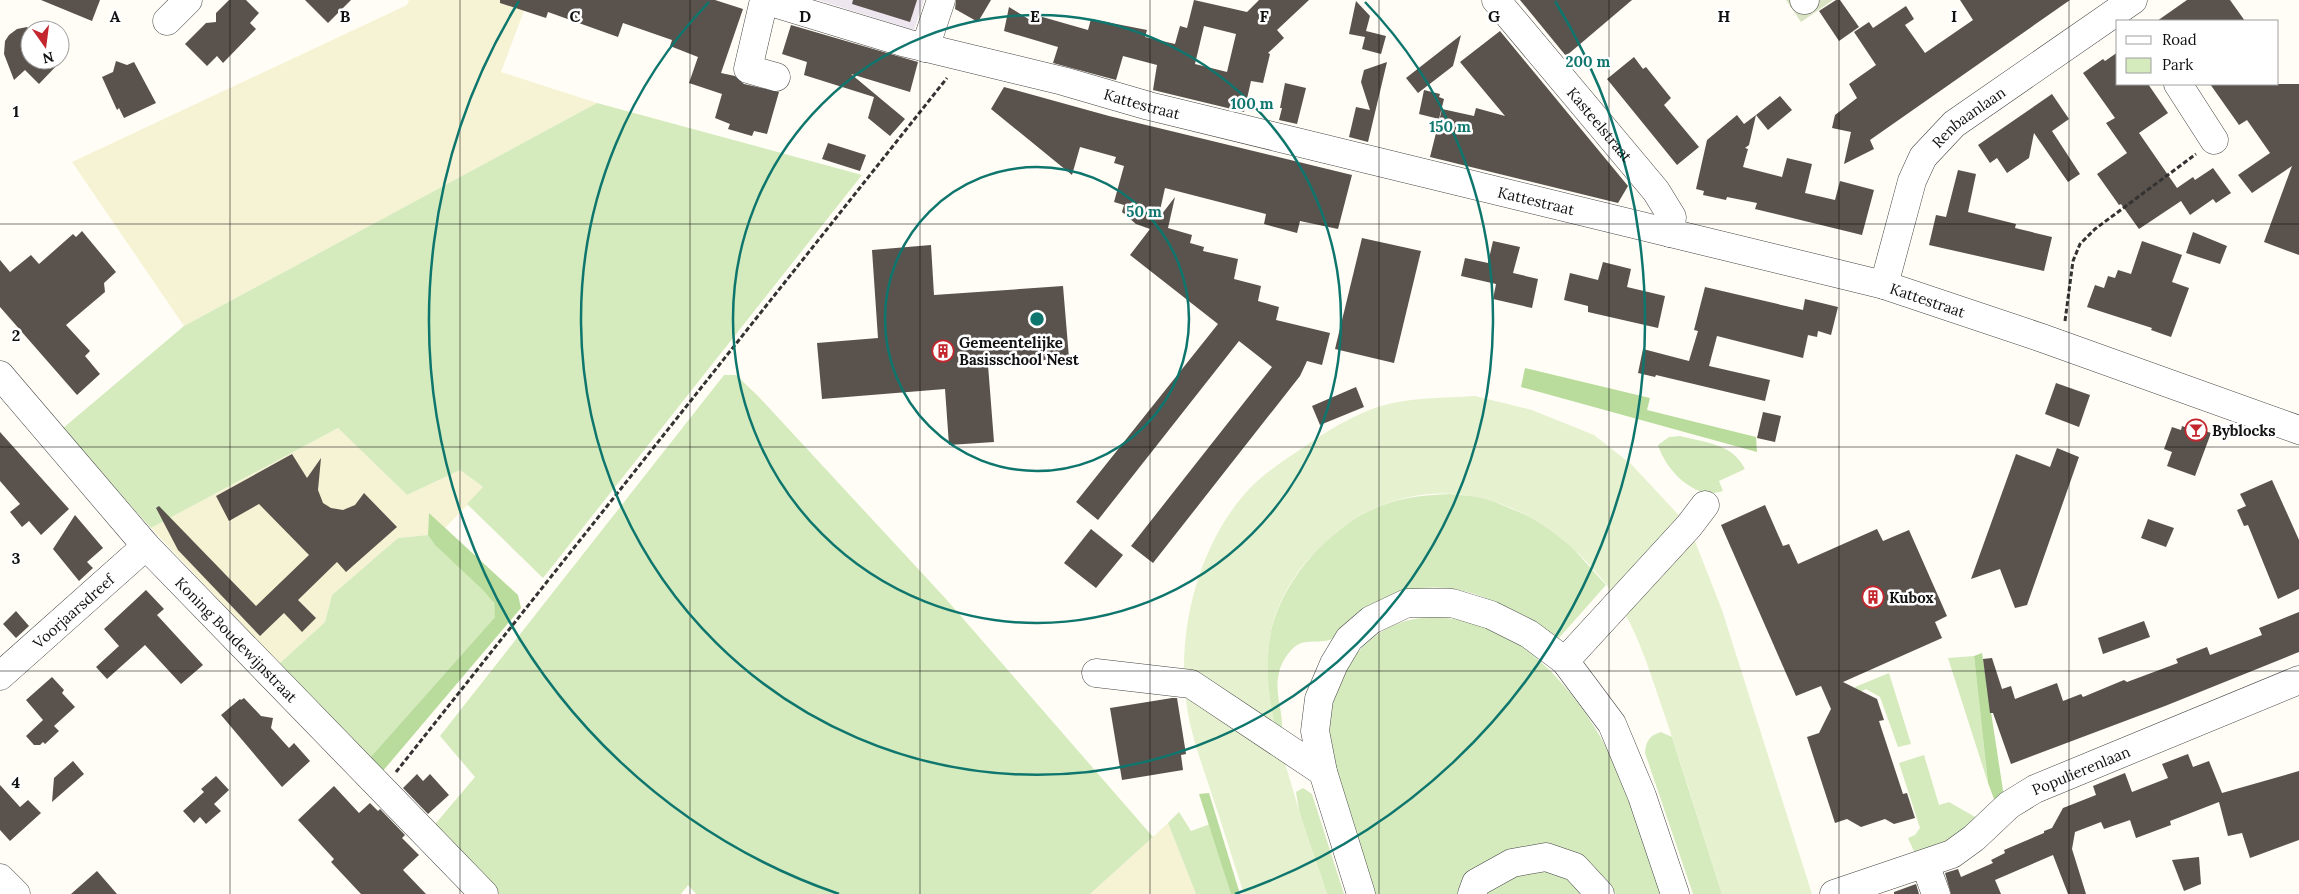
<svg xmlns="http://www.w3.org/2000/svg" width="2299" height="894" font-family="Lora,serif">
<rect width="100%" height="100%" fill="#fffdf5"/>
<polygon fill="#eee6ef" points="818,0 924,0 914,30"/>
<g fill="#f6f3d4">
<polygon points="409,0 528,0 501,72 597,103 184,326 72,162 407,5"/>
<polygon points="338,428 407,495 460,470 484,488 445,528 429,513 428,535 398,538 332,595 325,622 279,664 151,528"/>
<polygon points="1168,823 1196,894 1090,894 1153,837"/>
</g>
<g fill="#d5ebbd">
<polygon points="597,103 862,175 543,578 467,504 483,487 460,470 407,495 338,428 151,528 62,429 184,326"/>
<polygon points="724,375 736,375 758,396 946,599 1153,837 1090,894 696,894 688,885 681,894 495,894 431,829 475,777 440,736"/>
<path d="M 1680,436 C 1706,443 1732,443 1745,469 L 1719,481 L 1723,491 C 1719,492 1712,494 1708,493 C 1685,490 1664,465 1658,445 L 1669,437 Z"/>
<path d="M 1450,494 L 1483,497 L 1538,520 L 1570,545 L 1606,585 L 1559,638 C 1503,602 1443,566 1376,603 C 1364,609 1355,617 1346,626 C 1342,630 1336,637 1332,639 C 1323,643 1311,640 1301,643 C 1291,647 1281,662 1279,673 C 1274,692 1283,710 1282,729 L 1276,730 C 1268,699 1264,667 1270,636 C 1279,586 1324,532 1369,511 C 1395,498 1422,495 1450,494 Z"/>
<path d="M 428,535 C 445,561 478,575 493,602 C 495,606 495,612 495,617 L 368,760 L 279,664 L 325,622 L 332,595 L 398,538 Z"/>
<path d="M 1434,617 C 1447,618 1459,619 1472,622 C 1546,643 1601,725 1628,793 C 1641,826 1651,861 1662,894 L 1616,894 L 1596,871 L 1563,849 L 1463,894 L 1373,894 C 1364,865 1355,836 1346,807 C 1339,784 1331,761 1330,737 C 1327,691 1353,641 1397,624 C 1409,619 1421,618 1434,617 Z"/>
<polygon points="1974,656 1988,783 1948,658"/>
<polygon points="1889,673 1911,744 1898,747 1880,697 1866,689 1856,694 1855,687"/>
<path d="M 1661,732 L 1672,737 L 1722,894 L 1693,894 L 1645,753 C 1646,741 1649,736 1661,732 Z"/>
<polygon points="1924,755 1939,805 1949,802 1984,822 1917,858 1908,838 1915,835 1920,828 1899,763"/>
<polygon points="1303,788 1312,794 1344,894 1327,894 1300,815 1296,792"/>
<polygon points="1179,812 1191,831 1210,824 1231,894 1196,894 1168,823"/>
<polygon points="1546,867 1569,875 1589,894 1485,894 1507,875"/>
</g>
<g fill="#b9dc9c">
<polygon points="1525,368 1650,398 1647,410 1756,437 1757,452 1521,387"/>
<polygon points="429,513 518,595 521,608 382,772 368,760 495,617 494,603 483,590 435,545 428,535"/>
<polygon points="1982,653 2004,797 1994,799 1988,783 1974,656"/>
<polygon points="1209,793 1240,894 1231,894 1199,794"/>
</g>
<polygon fill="#d9e3c4" points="1786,0 1833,0 1801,22"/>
<path fill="#e6f2cf" d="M 1475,396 L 1532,410 L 1594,435 L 1631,464 L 1689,526 L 1722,610 L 1812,894 L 1722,894 C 1703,835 1685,775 1665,716 C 1649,670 1636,623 1606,584 C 1549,511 1459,467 1369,511 C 1353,518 1340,530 1327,541 C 1299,565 1275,601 1270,638 C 1263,684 1274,726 1287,770 C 1299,812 1313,853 1327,894 L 1244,894 C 1234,864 1225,834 1215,804 C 1203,767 1188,730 1185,691 C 1179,621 1201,540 1250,488 C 1266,471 1288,458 1307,445 C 1330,429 1355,414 1381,406 C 1411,397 1443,398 1475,396 Z"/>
<g fill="#5a524d" fill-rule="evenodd">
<polygon points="41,0 100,0 92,21"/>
<polygon points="229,0 246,0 259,13 250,23 256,29 223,63 217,56 207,66 185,44 206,23 216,22 216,13"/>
<polygon points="305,0 351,0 328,23"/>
<polygon points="500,0 715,0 743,9 721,73 735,76 744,84 779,92 767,134 754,131 752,136 728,129 730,124 715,118 722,94 689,83 698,57 670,46 672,40 623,23 618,37 548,12 546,18 500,3"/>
<polygon points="853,0 917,0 910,22 852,4"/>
<polygon points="956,0 991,0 978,22 955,9"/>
<path d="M 1194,0 L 1247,12 L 1259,0 L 1309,0 L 1277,30 L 1284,38 L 1268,53 L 1270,54 L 1263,83 L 1251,81 L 1244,112 L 1153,90 L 1157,65 L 1123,56 L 1116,80 L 1053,63 L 1058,47 L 1004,31 L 1009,7 L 1030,20 L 1032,14 L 1088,30 L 1091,19 L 1147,30 L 1145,37 L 1175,44 L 1180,26 L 1187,28 ZM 1204,26 L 1236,34 L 1227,72 L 1195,64 Z"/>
<polygon points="1520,0 1632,0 1566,56"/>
<polygon points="1836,0 1840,0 1859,27 1839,41 1819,11"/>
<polygon points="1960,0 2070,0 1870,140 1874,149 1844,164 1851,132 1832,128 1835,115 1857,98 1849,84 1876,65 1854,32 1869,22 1873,28 1906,6 1914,19 1905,25 1925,53 1973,20"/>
<polygon points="2187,0 2230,0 2245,21 2157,21"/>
<polygon points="1356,1 1370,16 1366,31 1386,36 1381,54 1362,49 1365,37 1349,34"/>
<polygon points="791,25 918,62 910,92 851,74 905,119 890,136 868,118 874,97 804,75 807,62 782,54"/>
<polygon points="27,27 30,30 30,60 61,61 39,84 25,70 14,80 4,54 5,41 9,35 17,29"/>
<polygon points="1500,31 1628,186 1618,203 1430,157 1442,109 1474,116 1476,108 1505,116 1460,62"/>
<polygon points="1461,35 1453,66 1418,93 1406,78"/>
<polygon points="2118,52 2118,84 2148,84 2168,113 2139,133 2177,188 2193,177 2195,180 2213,168 2231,193 2216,203 2213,199 2190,215 2181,201 2139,229 2121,204 2119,205 2097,174 2127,153 2106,123 2115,118 2083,73 2103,59 2105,61"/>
<polygon points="1634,57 1643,69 1646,67 1671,98 1664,105 1699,147 1677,165 1607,79"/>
<polygon points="116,61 127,65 134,62 156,103 124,118 119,108 117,110 102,77 113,72"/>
<polygon points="1387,62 1368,142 1349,137 1356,107 1370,110 1361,82 1364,70"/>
<polygon points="1285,83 1306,88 1297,124 1279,120 1282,108 1280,108"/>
<polygon points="2210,84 2299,84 2299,255 2264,242 2292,166 2252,193 2238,175 2270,153 2247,120 2239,125"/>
<polygon points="1004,87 1109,116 1352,175 1338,229 1300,221 1297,233 1264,224 1266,214 1165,188 1158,219 1175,197 1168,228 1192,235 1190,243 1204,247 1203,251 1238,259 1234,279 1261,286 1258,301 1279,307 1276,320 1330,333 1322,365 1307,361 1300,376 1153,563 1131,546 1272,367 1239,341 1098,520 1076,502 1218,324 1130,255 1150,229 1136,224 1122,212 1124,205 1114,202 1124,166 1114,163 1116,157 1080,147 1072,175 991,109"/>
<polygon points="1424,90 1440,94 1439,97 1444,99 1439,119 1419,114"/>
<polygon points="2052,94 2069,119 2052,131 2080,174 2068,182 2034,133 2029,158 2007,173 1997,158 1990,163 1978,145"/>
<polygon points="1780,96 1792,110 1768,130 1756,115"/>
<polygon points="1737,115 1744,124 1756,115 1749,145 1745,148 1748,149 1743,167 1782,177 1787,158 1812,164 1805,193 1835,200 1840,181 1874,190 1862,235 1755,209 1757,203 1727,197 1726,200 1703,195 1704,191 1696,189 1707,140"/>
<polygon points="828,143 866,155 860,171 822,159"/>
<polygon points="1958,170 1976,174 1968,212 2016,224 2015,228 2052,237 2044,271 1929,245 1936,215 1946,217"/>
<polygon points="82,231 116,272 104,283 105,292 66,325 90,351 85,356 100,374 77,395 0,307 0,260 10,272 31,255 39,264 73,234 76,237"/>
<polygon points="2193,232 2227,246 2220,264 2186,253"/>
<polygon points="1362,238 1421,251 1394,363 1335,349"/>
<polygon points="1493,241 1520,247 1513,273 1538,279 1532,308 1493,299 1496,284 1461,276 1465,258 1488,263"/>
<polygon points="2142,241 2182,255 2172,282 2189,288 2171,337 2151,330 2152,328 2087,307 2095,285 2104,288 2108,276 2115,278 2118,270 2131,274"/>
<polygon points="931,245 934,295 1063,286 1069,358 988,365 994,442 949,445 945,389 822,399 817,343 878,338 872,250"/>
<polygon points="1603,262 1631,269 1627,287 1665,296 1658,328 1588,312 1588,306 1564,300 1570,273 1598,280"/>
<polygon points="1705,287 1803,310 1805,299 1838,307 1831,335 1818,331 1817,337 1808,335 1803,358 1717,336 1709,366 1770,380 1765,401 1656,375 1655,377 1638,373 1643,349 1689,361 1698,331 1694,330"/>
<polygon points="2056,383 2090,395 2079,427 2045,414"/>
<polygon points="1356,387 1364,407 1320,425 1312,406"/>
<polygon points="1763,412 1781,416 1775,442 1757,438"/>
<polygon points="2182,426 2190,429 2191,426 2211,433 2195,476 2167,466 2172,452 2164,449 2172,427 2181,430"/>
<polygon points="0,432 69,509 41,535 29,521 22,527 10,512 20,504 0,481"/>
<polygon points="2057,448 2079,457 2027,605 2015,608 2000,569 1971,579 2016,454 2050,467"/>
<polygon points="292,454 307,478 321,458 318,490 323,503 331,508 343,510 355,505 364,493 397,527 346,572 337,562 298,600 316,618 302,632 284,613 260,636 178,550 156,508 159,506 256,606 309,555 259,504 229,521 216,496"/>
<polygon points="2272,480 2299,540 2299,589 2278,599 2248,525 2244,526 2237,510 2246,506 2240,494"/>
<polygon points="1765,505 1783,546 1789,544 1798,564 1877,529 1883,541 1909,530 1947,616 1935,622 1942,638 1843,682 1877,699 1884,720 1879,721 1903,794 1907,793 1915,818 1894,824 1885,819 1861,827 1847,819 1835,823 1807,737 1819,733 1831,709 1821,686 1796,696 1721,525"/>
<polygon points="75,515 103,548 87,562 93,568 79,581 53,549"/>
<polygon points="2148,519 2174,528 2166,547 2141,538"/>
<polygon points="1091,529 1123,555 1096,588 1064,563"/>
<polygon points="146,590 164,609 157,615 203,665 181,684 145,645 107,679 96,667 119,646 104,629"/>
<polygon points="16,611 29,626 16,638 3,624"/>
<polygon points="2299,612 2299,652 2165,706 2011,764 1993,713 1990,713 1983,659 1992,658 2002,689 2011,686 2015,699 2057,683 2063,701 2081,694 2083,697 2124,680 2127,682 2178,663 2176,659 2207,647 2210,655 2262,635 2259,628"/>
<polygon points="2144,621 2150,637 2103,654 2098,638"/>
<polygon points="52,677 64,690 62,693 75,707 54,726 59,731 45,744 43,742 40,745 34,745 26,736 43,720 26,700"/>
<polygon points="244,698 261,716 273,718 271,728 289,748 294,743 310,761 282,787 221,715 240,699 241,700"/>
<polygon points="1172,698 1177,698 1186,754 1181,755 1183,770 1122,780 1110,708"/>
<polygon points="2188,754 2193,767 2209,761 2222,793 2299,771 2299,840 2250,858 2242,833 2228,836 2219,802 2170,821 2171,825 2136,838 2130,820 2104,829 2101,822 2075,832 2072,849 2086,894 2068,894 2053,855 1995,880 2001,894 1951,894 1945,873 1958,869 1961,877 1993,863 1991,860 2005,853 2004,850 2044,833 2044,831 2052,828 2063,808 2096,795 2093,786 2125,773 2132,792 2168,778 2162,764"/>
<polygon points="73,761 84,774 52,802 54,778"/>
<polygon points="417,774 423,781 430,774 449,795 428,814 403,788"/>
<polygon points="216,776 229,790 214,804 221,811 206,824 200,817 194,823 183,811 204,792 201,789"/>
<polygon points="0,785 20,807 28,800 41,813 10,841 0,830"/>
<polygon points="334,786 359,813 370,803 378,811 380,809 405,835 402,838 419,855 403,870 426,894 361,894 331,862 334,859 298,820"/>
<polygon points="2199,857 2201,884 2184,891 2172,860"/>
<polygon points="97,871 117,894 71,894"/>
<polygon points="1916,884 1919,894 1894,894 1894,892"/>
</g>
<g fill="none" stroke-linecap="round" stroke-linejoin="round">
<g stroke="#444" stroke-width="29">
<g id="minor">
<path id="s1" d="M 1496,0 L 1656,191 L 1672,217 L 1670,233"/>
<polyline points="1804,0 1805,0"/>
<polyline points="167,21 188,0"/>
<polyline points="925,48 941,0"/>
<path id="s2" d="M 776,77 L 748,69 L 764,0 L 906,43 L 1063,81 L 1149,106 L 1884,285 L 2042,338 L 2299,430"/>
<polyline points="2178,84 2214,140"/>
<path id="s3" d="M 1884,285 L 1912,181 L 1923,157 L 1954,124 L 2133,0"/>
<path id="s4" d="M 0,375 L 146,546 L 484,894"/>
<polyline points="1565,661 1689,526 1705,505"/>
<polyline points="1096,673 1191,684 1323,772"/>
<path id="s5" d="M 0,676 L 146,546"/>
<polyline points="1925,864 1936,894"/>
<polyline points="0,878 16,894"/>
<polyline points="1361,894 1323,772 1315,731 1319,699 1334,664 1349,639 1371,620 1407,603 1452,603 1491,615 1529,634 1565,661 1612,724 1642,796 1675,894"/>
<polyline points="1472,894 1476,883 1512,863 1546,857 1575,867 1600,894"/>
<path id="s6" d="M 1834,894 L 1952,854 L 1974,838 L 2009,805 L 2035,789 L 2299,680"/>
</g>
</g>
<g stroke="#333" stroke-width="3" stroke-dasharray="5 2.5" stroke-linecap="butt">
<polyline points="2065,321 2073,261 2080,244 2095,229 2196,154"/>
<polyline points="396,772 947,78"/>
</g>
<use href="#minor" stroke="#fff" stroke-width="28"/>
</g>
<path fill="none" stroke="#111" stroke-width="1" stroke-opacity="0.55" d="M 230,0 L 230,894M 460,0 L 460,894M 690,0 L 690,894M 920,0 L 920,894M 1150,0 L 1150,894M 1379,0 L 1379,894M 1609,0 L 1609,894M 1839,0 L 1839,894M 2069,0 L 2069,894M 0,224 L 2299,224M 0,447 L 2299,447M 0,671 L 2299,671"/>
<g fill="none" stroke="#0f766e" stroke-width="2.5">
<circle cx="1037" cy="319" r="152"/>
<circle cx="1037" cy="319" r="304"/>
<path d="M1365 2A456 456 0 1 1 709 2"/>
<path d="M839 894A608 608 0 0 1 519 1M1555 1A608 608 0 0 1 1235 894"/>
</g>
<defs>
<g id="building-ring" transform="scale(1.125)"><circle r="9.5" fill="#fff" stroke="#c4262e" stroke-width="1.5"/><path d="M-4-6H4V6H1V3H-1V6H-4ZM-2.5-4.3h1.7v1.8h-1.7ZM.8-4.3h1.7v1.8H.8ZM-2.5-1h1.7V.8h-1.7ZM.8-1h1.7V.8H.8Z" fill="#c4262e"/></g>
<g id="bar-ring" transform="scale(1.125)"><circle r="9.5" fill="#fff" stroke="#c4262e" stroke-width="1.5"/><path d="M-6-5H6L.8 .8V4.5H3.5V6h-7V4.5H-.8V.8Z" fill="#c4262e"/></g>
</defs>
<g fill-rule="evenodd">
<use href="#building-ring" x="943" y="351"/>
<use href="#bar-ring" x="2196" y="430"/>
<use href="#building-ring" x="1873" y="597"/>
</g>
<g text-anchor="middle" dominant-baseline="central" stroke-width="5" stroke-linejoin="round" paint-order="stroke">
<g font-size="15" fill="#111" stroke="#fff">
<text stroke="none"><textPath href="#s2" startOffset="492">Kattestraat</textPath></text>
<text stroke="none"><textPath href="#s3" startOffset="195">Renbaanlaan</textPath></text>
<text stroke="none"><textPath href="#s1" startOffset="162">Kasteelstraat</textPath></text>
<text stroke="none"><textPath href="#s2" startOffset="898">Kattestraat</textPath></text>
<text stroke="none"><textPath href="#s2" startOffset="1302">Kattestraat</textPath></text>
<text stroke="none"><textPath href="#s5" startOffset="98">Voorjaarsdreef</textPath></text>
<text stroke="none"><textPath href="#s4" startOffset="355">Koning Boudewijnstraat</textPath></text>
<text stroke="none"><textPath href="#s6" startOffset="280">Populierenlaan</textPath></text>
</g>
<g font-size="15" font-weight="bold" fill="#111" stroke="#fff" text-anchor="start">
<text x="959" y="342">Gemeentelijke<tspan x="959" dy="17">Basisschool Nest</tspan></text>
<text x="2212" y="430">Byblocks</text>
<text x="1889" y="597">Kubox</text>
</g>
</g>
<g font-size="16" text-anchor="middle" font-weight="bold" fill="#111" stroke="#fff" stroke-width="5" stroke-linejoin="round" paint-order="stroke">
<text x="115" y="22">A</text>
<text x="345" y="22">B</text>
<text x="575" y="22">C</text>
<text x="805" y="22">D</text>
<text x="1035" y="22">E</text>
<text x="1264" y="22">F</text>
<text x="1494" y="22">G</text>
<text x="1724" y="22">H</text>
<text x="1954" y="22">I</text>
<text x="16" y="117">1</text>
<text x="16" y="341">2</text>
<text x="16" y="564">3</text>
<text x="16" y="788">4</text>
</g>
<circle cx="1037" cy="319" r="8" fill="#0f766e" stroke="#fff" stroke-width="2.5"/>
<g font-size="15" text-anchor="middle" font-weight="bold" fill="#0f766e" stroke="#fff" stroke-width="5" stroke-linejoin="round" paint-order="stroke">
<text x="1588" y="67">200 m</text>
<text x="1252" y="109">100 m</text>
<text x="1450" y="132">150 m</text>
<text x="1144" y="217">50 m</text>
</g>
<rect x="2116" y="20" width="162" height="65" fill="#ffffff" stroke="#a0a0a0"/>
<rect x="2126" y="36" width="25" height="8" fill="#ffffff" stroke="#a0a0a0"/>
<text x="2162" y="45" font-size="15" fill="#111111">Road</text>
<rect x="2126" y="58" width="25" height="15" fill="#d5ebbd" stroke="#a0a0a0"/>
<text x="2162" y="70" font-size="15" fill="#111111">Park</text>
<g transform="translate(45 45) rotate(166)"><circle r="24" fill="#ffffff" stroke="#a0a0a0"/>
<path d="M0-4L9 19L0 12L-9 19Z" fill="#c4262e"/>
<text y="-8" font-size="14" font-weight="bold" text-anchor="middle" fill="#111111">N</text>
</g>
</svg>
